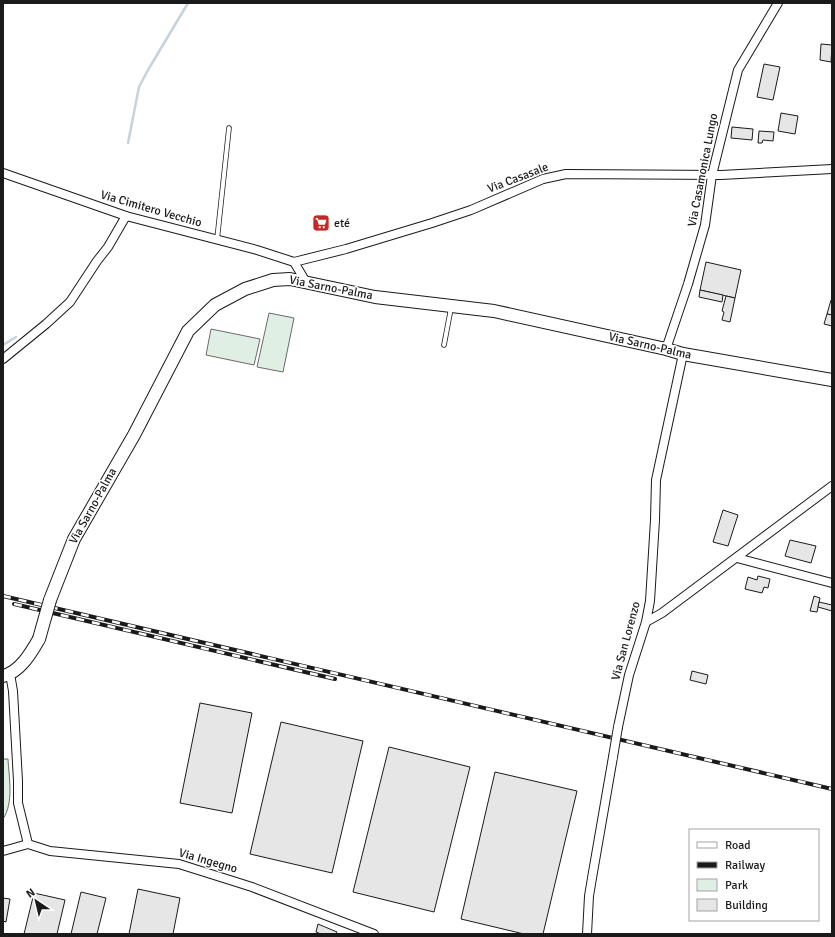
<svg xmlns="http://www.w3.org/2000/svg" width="835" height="937" font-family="Signika,sans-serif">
<rect width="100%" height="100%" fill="#fff"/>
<g fill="#e0efe3" stroke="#6a6a6a">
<polygon points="269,313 294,318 283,372 257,367"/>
<polygon points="211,329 260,339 254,365 206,355"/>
<path d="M 3,759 L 8,759 C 9,778 14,802 3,819 Z"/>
</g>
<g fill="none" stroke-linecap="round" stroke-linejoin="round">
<g stroke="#c6d2dc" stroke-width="2.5">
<polyline points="128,143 139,87 148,70 188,3"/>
<polyline points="3,345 16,337"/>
</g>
</g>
<g fill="#e6e6e6" stroke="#1a1a1a">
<polygon points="821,44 832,45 831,62 820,60"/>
<polygon points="764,64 780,67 773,100 757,97"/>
<polygon points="781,113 798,116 795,134 778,131"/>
<polygon points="732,127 753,129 752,140 731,138"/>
<polygon points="759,131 774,132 773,141 763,140 762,143 758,143"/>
<polygon points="706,262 741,270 735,298 700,290"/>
<polygon points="700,290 723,295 722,302 699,297"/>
<polygon points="726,296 735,298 730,322 722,320 724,312 722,311"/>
<polygon points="831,300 832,300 832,315 827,314"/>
<polygon points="827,314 832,315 832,326 824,324"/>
<polygon points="723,510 738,515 728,546 713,542"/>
<polygon points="790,540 816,546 811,563 785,556"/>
<polygon points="758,576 770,579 768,588 764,587 762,593 745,589 748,577 757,580"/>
<polygon points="814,596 820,598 817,612 810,611"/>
<polygon points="819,602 832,605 832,611 818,607"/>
<polygon points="692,671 708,675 706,684 690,680"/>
<polygon points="200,703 252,713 232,813 180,803"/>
<polygon points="281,722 363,741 332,873 250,854"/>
<polygon points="389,747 470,767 434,912 353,892"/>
<polygon points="495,772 577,791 543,934 524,934 461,919"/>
<polygon points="138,889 180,898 173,934 129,934"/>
<polygon points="81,892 106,898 97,934 71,934"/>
<polygon points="34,893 65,900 57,934 24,934"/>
<polygon points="3,898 10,899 6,922 3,921"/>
<polygon points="318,924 337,932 336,934 321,934 316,932"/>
</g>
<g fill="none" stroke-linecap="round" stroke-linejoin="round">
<g stroke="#1a1a1a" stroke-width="5.5">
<g id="service">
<polyline points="217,240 229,128"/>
<polyline points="444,345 451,308"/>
</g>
</g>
<g stroke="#1a1a1a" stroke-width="10">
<g id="minor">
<polyline points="3,173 126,216 257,250 294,262 346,249 432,223 471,210 543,179 566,174 721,175 832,169"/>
<polyline points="294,262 306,282"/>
<polyline points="666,349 688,284 705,225 712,175 738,70 778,3"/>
<polyline points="3,359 46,324 70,302 97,261 108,247 126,216"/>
<polyline points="737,558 832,583"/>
<polyline points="646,622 662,613 832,486"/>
<polyline points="10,674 13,691 18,781 18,803 28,844"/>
<polyline points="618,727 629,675 646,622 650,601 655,520 656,480 683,354"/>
<polyline points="3,851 28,844 50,851 179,864 252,887 374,934"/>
<polyline points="587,934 589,896 592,878 613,757"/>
</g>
</g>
<g stroke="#1a1a1a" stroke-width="14">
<g id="secondary">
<polyline points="50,600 74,539 134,435 188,331 215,305 245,289 273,280 290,279 375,297 494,311 666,349 683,354 832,380"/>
<path d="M 3,676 C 20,672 31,653 39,639"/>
</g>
</g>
<use href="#service" stroke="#fff" stroke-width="4"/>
<use href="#minor" stroke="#fff" stroke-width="8"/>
<use href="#secondary" stroke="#fff" stroke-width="12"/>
<g stroke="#1a1a1a" stroke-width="4">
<g id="rail">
<polyline points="3,596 832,789"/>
<polyline points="14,604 335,679"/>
</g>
</g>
<use href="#rail" stroke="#fff" stroke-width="2.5" stroke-dasharray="8" stroke-linecap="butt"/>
<g stroke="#1a1a1a" stroke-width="10" stroke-linecap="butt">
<polyline id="minor-bridge" points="613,757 618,727"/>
</g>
<g stroke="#1a1a1a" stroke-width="14" stroke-linecap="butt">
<polyline id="secondary-bridge" points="39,639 50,600"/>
</g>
<use href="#minor-bridge" stroke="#fff" stroke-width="8"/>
<use href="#secondary-bridge" stroke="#fff" stroke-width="12"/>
</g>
<defs>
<g id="supermarket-square" transform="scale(0.9)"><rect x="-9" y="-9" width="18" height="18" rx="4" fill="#c62828" stroke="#fff"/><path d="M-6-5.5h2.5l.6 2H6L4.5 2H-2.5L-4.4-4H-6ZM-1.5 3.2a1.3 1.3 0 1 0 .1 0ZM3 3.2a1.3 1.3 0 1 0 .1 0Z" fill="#fff"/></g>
</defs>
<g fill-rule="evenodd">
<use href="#supermarket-square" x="321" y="223"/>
</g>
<g text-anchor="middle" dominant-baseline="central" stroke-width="3" stroke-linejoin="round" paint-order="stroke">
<g font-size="12" fill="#1a1a1a" stroke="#fff">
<text transform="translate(703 170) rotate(-79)">Via Casamonica Lungo</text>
<text transform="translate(518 178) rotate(-21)">Via Casasale</text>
<text transform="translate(151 209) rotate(16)">Via Cimitero Vecchio</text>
<text transform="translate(331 288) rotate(11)">Via Sarno-Palma</text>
<text transform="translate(650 346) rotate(13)">Via Sarno-Palma</text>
<text transform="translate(93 506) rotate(-61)">Via Sarno-Palma</text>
<text transform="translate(626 641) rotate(-75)">Via San Lorenzo</text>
<text transform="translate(208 861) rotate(16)">Via Ingegno</text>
</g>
<g font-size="12" fill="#1a1a1a" stroke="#fff" text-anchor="start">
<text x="334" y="223">eté</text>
</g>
</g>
<rect width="835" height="937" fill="none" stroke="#1a1a1a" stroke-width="8"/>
<rect x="689" y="829" width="130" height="92" fill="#ffffff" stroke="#a3a3a3"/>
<rect x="697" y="842" width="20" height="6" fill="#ffffff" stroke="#a3a3a3"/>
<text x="725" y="849" font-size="12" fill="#1a1a1a">Road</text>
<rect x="697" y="862" width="20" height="6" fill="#1a1a1a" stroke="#a3a3a3"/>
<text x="725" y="869" font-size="12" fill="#1a1a1a">Railway</text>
<rect x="697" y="879" width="20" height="12" fill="#e0efe3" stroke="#a3a3a3"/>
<text x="725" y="889" font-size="12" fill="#1a1a1a">Park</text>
<rect x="697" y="899" width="20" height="12" fill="#e6e6e6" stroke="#a3a3a3"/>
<text x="725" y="909" font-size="12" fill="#1a1a1a">Building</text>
<g transform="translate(36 901) rotate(325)" stroke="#ffffff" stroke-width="3" paint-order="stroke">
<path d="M0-3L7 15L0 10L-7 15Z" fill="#1a1a1a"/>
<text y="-6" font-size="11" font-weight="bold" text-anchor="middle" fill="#1a1a1a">N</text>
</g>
</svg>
